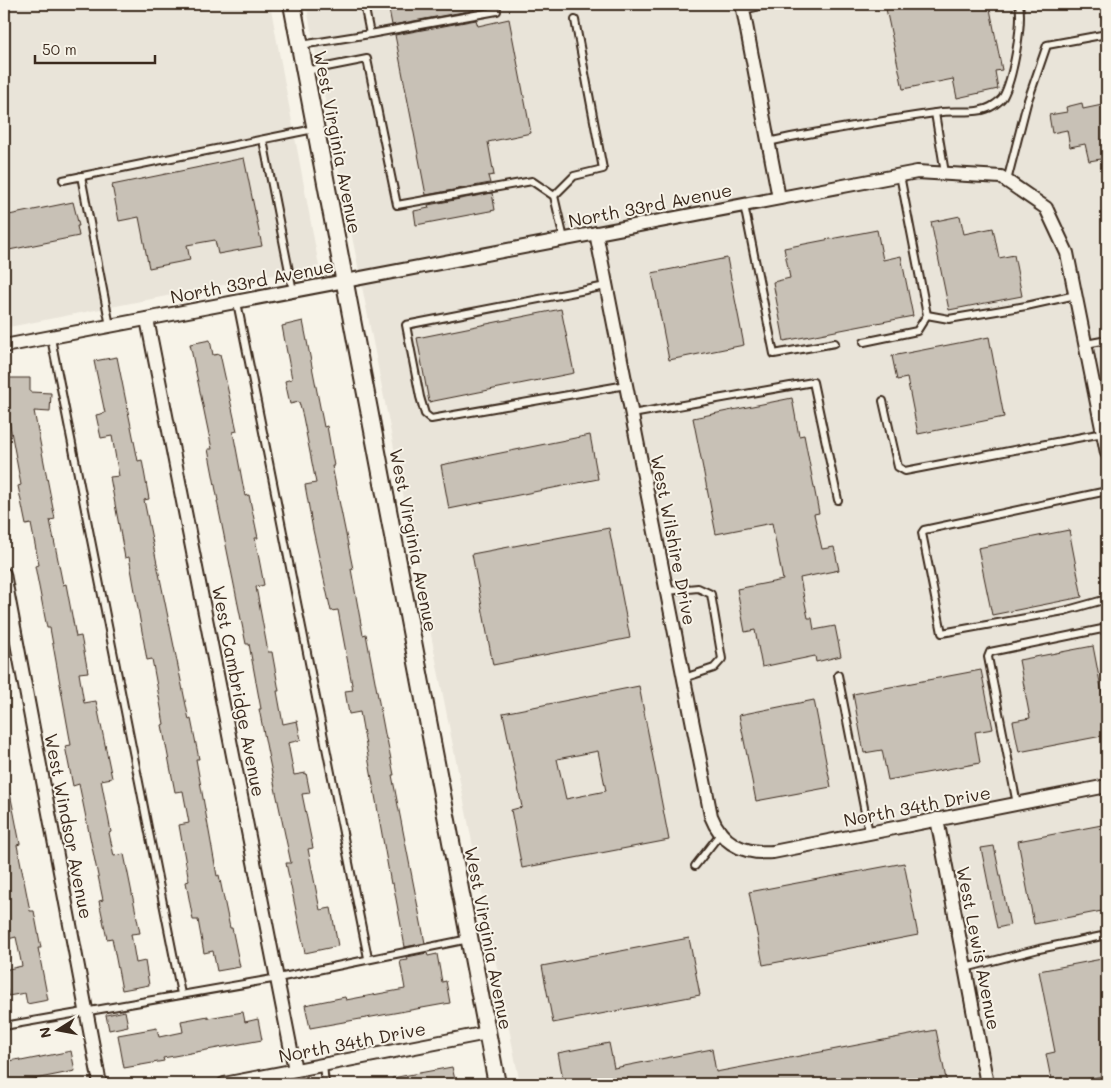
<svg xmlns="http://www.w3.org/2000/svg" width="1111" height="1088" font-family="Mali,sans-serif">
<rect width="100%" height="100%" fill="#f7f3e8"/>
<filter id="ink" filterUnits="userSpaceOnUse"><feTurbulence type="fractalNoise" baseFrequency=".02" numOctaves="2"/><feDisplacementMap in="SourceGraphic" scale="10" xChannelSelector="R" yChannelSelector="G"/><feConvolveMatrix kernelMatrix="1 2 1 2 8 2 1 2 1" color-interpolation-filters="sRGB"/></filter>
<g filter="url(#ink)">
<g fill="#e9e4d9">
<polygon points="4,4 270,4 319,266 4,328"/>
<polygon points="306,4 1107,4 1107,1084 520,1084"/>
</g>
<g fill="#c8c1b6" stroke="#3b2a1e" fill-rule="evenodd">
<polygon points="388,4 473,4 474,10 392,25"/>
<polygon points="885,4 989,4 1002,70 995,71 998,89 957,98 953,79 903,89"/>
<polygon points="509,19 531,133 488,142 494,175 488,176 490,183 426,195 395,35 476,20 478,26"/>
<polygon points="1082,103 1083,109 1107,104 1107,158 1089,161 1085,144 1070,147 1067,130 1052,133 1049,115 1067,112 1066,107"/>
<polygon points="244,158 262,246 218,254 215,240 187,245 190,260 149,268 139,217 119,221 112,185"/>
<polygon points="492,193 495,210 416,225 414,211 429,208 428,205"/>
<polygon points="73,202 79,226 77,226 79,236 4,251 4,216"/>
<polygon points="960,216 964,234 993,228 999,258 1014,255 1022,296 949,310 931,222"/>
<polygon points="877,230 883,260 901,256 913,316 784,341 773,282 790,278 784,248"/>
<polygon points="727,258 744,345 669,360 652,273"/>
<polygon points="561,309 574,373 429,402 417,338"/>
<polygon points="303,321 324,427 327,426 334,466 332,466 353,569 351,569 363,635 366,634 386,739 387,739 394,775 392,775 425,943 405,947 393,883 391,884 360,712 349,714 345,691 353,690 338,610 331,611 313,530 305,485 316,483 303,417 299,402 290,404 285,381 292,379 282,326"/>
<polygon points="989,337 1004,417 918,434 907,378 897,380 892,356"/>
<polygon points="210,340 213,355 220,354 237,431 233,432 245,496 249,495 258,538 255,538 264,585 256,587 268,652 272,652 279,691 277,691 283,724 297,721 301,740 288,743 294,775 306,773 310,793 302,794 313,848 308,849 320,910 331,908 338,946 305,953 286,863 291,863 269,759 259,709 261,709 249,644 246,644 217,501 218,501 208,449 212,449 190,344"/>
<polygon points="117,357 138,461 142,460 149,499 144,500 189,720 191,719 199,759 196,759 217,876 219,875 230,928 232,928 240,967 217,971 213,951 204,953 198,920 193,920 186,882 189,881 179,825 189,823 183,791 175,792 162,725 164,724 152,659 147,660 129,557 125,558 110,477 119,476 112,436 101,438 96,415 105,413 94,361"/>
<polygon points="8,378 30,378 30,392 51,393 50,412 34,411 55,519 50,520 63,585 66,584 76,637 81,636 88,672 79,673 84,703 96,701 112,778 101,780 111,832 109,833 114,856 124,854 140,933 131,934 136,963 145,961 149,985 122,990 112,938 107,939 99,901 103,900 79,784 73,786 65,746 71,745 50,628 47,628 35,566 39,565 31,524 26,525 18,486 21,485 9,420"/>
<polygon points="792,398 799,436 804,435 819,513 814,514 822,549 834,547 839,570 800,578 808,618 812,618 814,630 835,626 841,656 816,662 815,656 762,667 755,630 745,632 737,589 783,580 772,523 716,534 693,418"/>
<polygon points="590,435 598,479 449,509 441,465"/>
<polygon points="609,528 630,638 493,665 472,554"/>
<polygon points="1069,530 1082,597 992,615 978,548"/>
<polygon points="1093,646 1107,719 1107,735 1019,752 1013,721 1030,718 1019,660"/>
<polygon points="981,670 993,729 975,732 980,763 888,780 882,750 864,753 853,694"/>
<path d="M 639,686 L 669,840 L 522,868 L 511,810 L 522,807 L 503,713 ZM 598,751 L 606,791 L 566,799 L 557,759 Z"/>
<polygon points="814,700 831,787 756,801 739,715"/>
<polygon points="10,793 20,844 17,845 30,911 34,911 41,948 38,948 48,1000 27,1004 25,993 8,996 4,976 4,970 22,966 16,937 4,940 4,924 8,923 4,901 4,794"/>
<polygon points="1107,824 1107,910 1034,924 1018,841"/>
<polygon points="994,846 1010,925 997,928 981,848"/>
<polygon points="904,863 918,935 763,965 749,892"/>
<polygon points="689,938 700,995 553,1023 542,966"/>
<polygon points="427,953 428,956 437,954 442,982 446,981 450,1003 310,1028 305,1005 345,997 346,1000 405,989 400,961 408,960 407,957"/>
<polygon points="1107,958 1107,1075 1084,1080 1085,1084 1052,1084 1046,1054 1055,1052 1039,971"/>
<polygon points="125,1011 128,1026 109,1030 106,1015"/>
<polygon points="243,1012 245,1022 258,1019 262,1040 163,1058 164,1061 124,1068 118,1035 157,1028 159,1037 183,1032 181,1021 208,1016 208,1018"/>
<polygon points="936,1030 947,1084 564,1084 558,1053 609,1043 614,1068 712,1049 716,1072"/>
<polygon points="71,1051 75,1071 25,1081 25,1083 17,1084 4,1084 4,1062 20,1059 21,1061"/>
<polygon points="452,1067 456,1084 393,1084 392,1078"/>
</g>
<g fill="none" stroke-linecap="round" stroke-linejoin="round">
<g stroke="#3b2a1e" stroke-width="10">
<g id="service">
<polyline points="743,10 769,4"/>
<polyline points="370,34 497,11 496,4"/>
<polyline points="301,45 370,34 364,4"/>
<polyline points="306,71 367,59 397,205 532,181 554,196 564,239"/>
<polyline points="935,113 945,173"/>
<polyline points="263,140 293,291"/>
<path d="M 768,142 L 791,137 C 841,128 892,119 942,112 C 959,110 979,115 994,105 C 997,103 1001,100 1003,97 C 1013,79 1023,24 1019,4"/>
<polyline points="900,175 927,315"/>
<polyline points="81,176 110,326"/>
<polyline points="63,180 314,129"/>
<polyline points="1007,181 1027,103 1047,45 1107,34"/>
<polyline points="554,196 574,176 603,169 575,20"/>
<polyline points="744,205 774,354 835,343"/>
<polyline points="606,286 406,325 420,397 425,414 431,419 626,385"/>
<polyline points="237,302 368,958"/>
<polyline points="51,338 181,994"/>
<polyline points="864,342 917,331 927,315 949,319 1026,306 1076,295"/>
<polyline points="1086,344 1107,340"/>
<polyline points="883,401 898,467 905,471 1103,433"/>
<polyline points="632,414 813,382 838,500"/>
<polyline points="1107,491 924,530 922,533 942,633 1064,611 1107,599"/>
<polyline points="667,591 698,588 711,594 722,659 714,668 684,678"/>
<polyline points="838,675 869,833"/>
<polyline points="1017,804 988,657 990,652 1107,628"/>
<polyline points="695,866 720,834"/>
<polyline points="965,968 1039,949 1107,935"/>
<polyline points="4,1026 278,978 469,939"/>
<polyline points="323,1065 325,1084"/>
</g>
</g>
<g stroke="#3b2a1e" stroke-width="16">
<g id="minor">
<polyline points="742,4 779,198"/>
<path d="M 596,233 L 711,816 C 722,844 743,854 773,852 L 1107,786"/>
<polyline points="147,319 295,1070"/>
<polyline points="4,346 917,172 1001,177 1046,208 1067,253 1107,453"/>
<polyline points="4,574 100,1084"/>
<polyline points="937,819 987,1084"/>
<polyline points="224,1084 487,1033"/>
</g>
</g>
<g stroke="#3b2a1e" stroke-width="20">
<polyline id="tertiary" points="292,4 497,1084"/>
</g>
<use href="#service" stroke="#f7f3e8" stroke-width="6"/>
<use href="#minor" stroke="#f7f3e8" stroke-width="12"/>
<use href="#tertiary" stroke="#f7f3e8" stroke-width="16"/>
</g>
</g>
<g text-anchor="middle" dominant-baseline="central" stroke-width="4" stroke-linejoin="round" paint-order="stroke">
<g font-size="18" fill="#3b2a1e" stroke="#f7f3e8">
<text transform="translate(338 142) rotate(79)">West Virginia Avenue</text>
<text transform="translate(650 205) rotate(-11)">North 33rd Avenue</text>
<text transform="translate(252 281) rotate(-11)">North 33rd Avenue</text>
<text transform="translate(414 540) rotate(79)">West Virginia Avenue</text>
<text transform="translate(674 540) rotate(79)">West Wilshire Drive</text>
<text transform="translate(239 691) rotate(79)">West Cambridge Avenue</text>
<text transform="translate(917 806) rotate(-11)">North 34th Drive</text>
<text transform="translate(69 826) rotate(79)">West Windsor Avenue</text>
<text transform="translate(489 938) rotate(79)">West Virginia Avenue</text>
<text transform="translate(979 948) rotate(79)">West Lewis Avenue</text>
<text transform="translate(352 1042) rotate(-11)">North 34th Drive</text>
</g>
</g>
<rect width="1111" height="1088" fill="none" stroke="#f7f3e8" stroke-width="20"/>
<rect x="10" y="10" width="1091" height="1068" fill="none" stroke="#3b2a1e" stroke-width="2" filter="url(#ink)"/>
<g transform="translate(58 1030) rotate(259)" stroke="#f7f3e8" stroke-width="4" paint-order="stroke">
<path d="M0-4L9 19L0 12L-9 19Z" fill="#3b2a1e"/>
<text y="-8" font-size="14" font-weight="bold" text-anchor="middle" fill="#3b2a1e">N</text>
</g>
<path d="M35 55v8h120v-8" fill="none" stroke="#3b2a1e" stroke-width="2.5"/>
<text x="42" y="55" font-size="15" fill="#3b2a1e" stroke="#f7f3e8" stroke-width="4" paint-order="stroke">50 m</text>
</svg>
